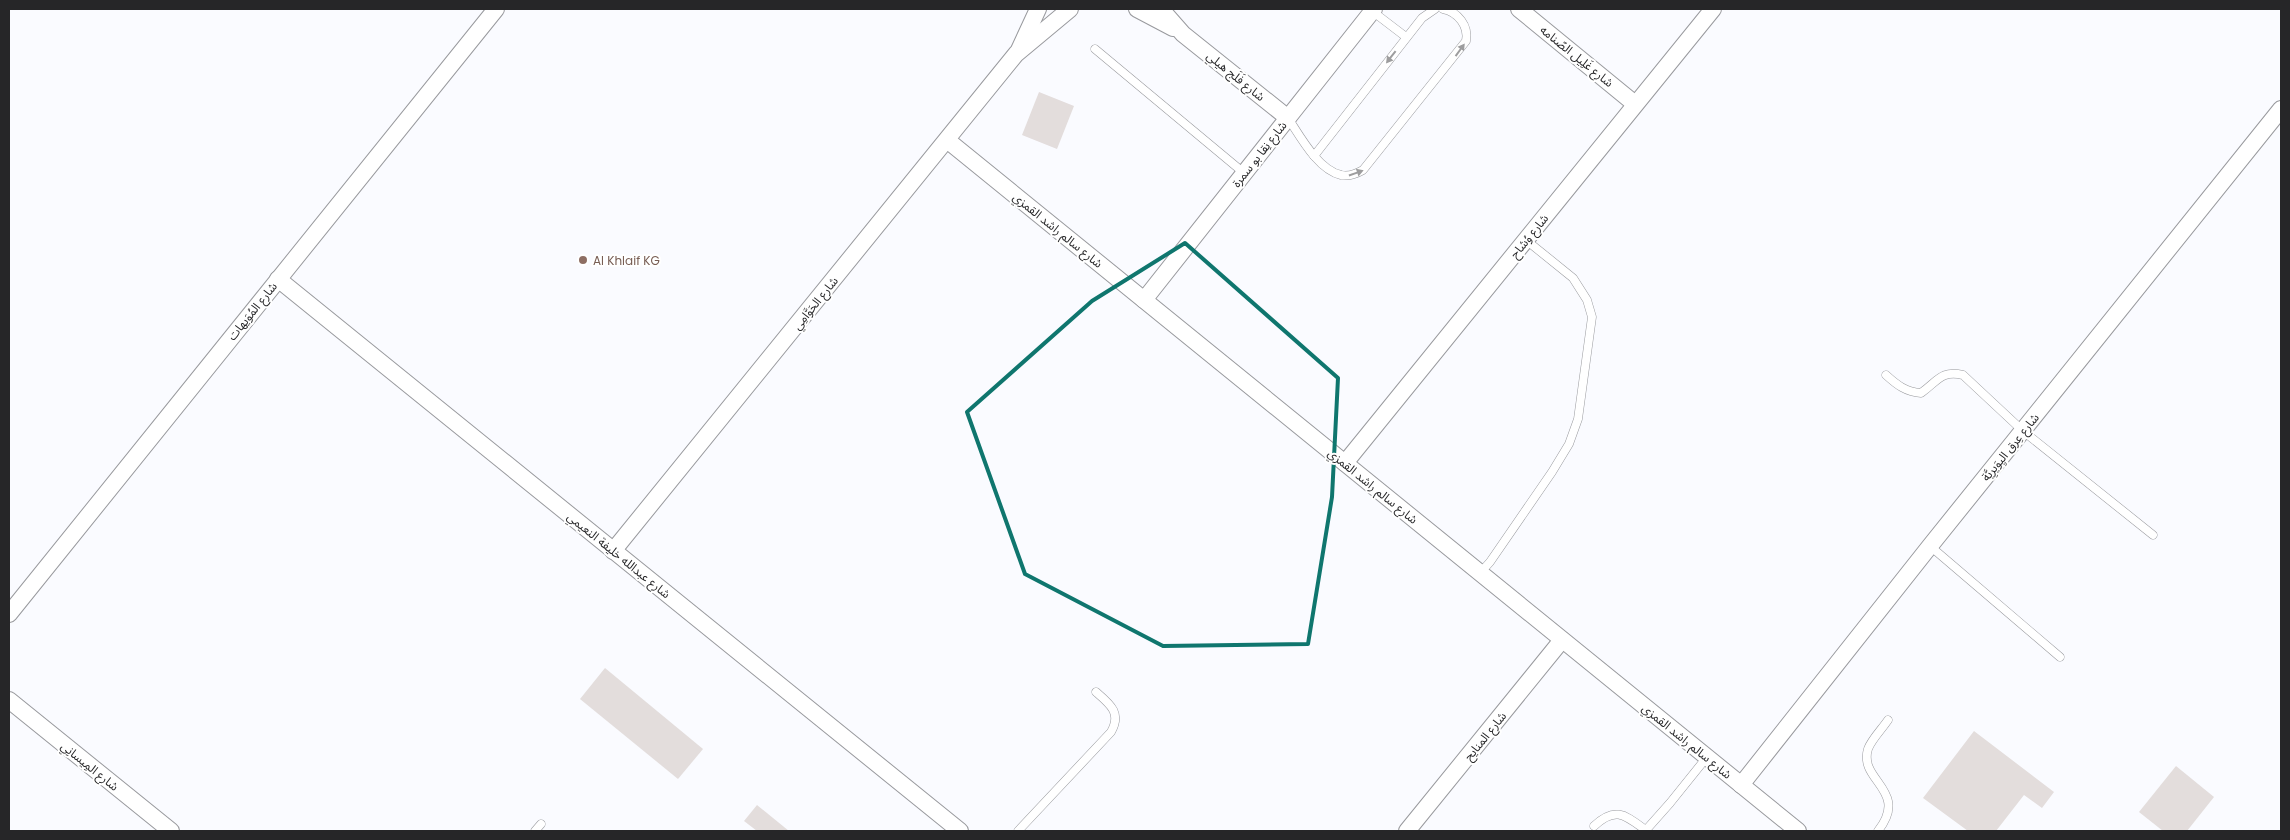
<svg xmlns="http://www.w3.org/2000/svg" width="2290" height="840" font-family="Poppins,'Noto Sans Arabic',sans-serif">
<rect width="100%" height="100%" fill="#fafbff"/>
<g fill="#e3dddc">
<polygon points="1039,92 1074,106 1057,149 1022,135"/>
<polygon points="605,668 703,749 678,779 580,699"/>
<polygon points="1974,731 2054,792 2042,808 2024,795 1996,831 1968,831 1923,798"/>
<polygon points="2176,766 2214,797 2187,831 2163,831 2139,812"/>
<polygon points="757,805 789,831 757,831 744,821"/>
</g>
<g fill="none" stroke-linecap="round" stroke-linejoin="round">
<g stroke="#999a9e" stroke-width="9">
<g id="lane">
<polyline points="1372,11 1406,37"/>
<polyline points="1095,49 1244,173"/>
<path d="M 1288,118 C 1300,136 1318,170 1341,175 C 1349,177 1356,174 1363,170 L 1466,41 C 1469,26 1458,12 1443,9"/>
<polyline points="1314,156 1422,18 1435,9"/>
<path d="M 1886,375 C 1897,385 1906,392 1921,393 C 1938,381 1941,370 1963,375 L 2023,431 L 2153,535"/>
<polyline points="1930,546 2060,657"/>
<polyline points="1480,573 1490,562 1552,472 1569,444 1578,419 1592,317 1587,300 1573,278 1526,240"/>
<path d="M 1594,826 C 1616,805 1626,816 1647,831"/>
<polyline points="1646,830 1670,803 1707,757"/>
<polyline points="535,831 541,824"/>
<path d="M 1018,831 L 1111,732 C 1122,713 1110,704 1096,692"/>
<path d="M 1878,831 C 1910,790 1858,781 1868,749 C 1871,740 1882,729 1888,720"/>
</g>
</g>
<g stroke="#999a9e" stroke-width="18">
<g id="street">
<polyline points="1137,9 1173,28"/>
<polyline points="1161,9 1183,34 1288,118"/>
<polyline points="1519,9 1635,104"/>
<polyline points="1019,50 1038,9"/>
<polyline points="947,140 1798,831"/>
<polyline points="278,279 960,831"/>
<polyline points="1144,300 1374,9"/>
<polyline points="1345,463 1713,9"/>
<polyline points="613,551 1016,54 1070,9"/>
<polyline points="9,614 496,9"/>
<polyline points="9,700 171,831"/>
<polyline points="1741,785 1930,546 2281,109"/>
<polyline points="1407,831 1562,640"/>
</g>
</g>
<use href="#lane" stroke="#fff" stroke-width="8"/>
<use href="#street" stroke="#fff" stroke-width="16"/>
</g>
<defs><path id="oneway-solid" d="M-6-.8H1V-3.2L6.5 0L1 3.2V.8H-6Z" transform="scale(1.25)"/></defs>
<g fill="#9d9d9e">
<use href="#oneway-solid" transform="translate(1460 50) rotate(-54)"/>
<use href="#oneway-solid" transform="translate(1391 57) rotate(128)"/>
<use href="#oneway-solid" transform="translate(1356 173) rotate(-19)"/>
</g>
<path fill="none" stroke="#0f766e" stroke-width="4" stroke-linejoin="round" d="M 1185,243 L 1338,378 L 1332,497 L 1308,644 L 1163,646 L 1025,574 L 967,412 L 1092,301 Z"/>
<circle fill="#8d6e63" stroke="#fff" stroke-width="2" cx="583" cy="260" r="5"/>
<g text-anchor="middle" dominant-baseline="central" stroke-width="4" stroke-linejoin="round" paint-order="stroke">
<g font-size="12" fill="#262628" stroke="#fff">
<text transform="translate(1577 56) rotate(39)">شارع غَلِيل الصّنامه</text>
<text transform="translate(1236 76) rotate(39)">شارع فَلَج هيلي</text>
<text transform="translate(1259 154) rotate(-52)">شارع نِقا بو سمرة</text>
<text transform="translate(1058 230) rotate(39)">شارع سالم راشد القمزي</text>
<text transform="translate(1529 236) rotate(-51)">شارع وُشاح</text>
<text transform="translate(815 303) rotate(-51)">شارع الحَوَّامِي</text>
<text transform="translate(252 311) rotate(-51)">شارع المُوَيهات</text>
<text transform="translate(2010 447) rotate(-51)">شارع عِرق اليِوَيرِيَّة</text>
<text transform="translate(1373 486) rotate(39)">شارع سالم راشد القمزي</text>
<text transform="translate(619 555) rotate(39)">شارع عبدالله خليفة النعيمي</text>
<text transform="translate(1485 736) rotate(-51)">شارع المنايح</text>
<text transform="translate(1687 741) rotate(39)">شارع سالم راشد القمزي</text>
<text transform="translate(90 766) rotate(39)">شارع المِيسانِي</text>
</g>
<g font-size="12" fill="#785e54" stroke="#fff" text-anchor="start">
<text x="593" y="260">Al Khlaif KG</text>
</g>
</g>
<rect width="2290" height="840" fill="none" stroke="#262628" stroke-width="20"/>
</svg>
